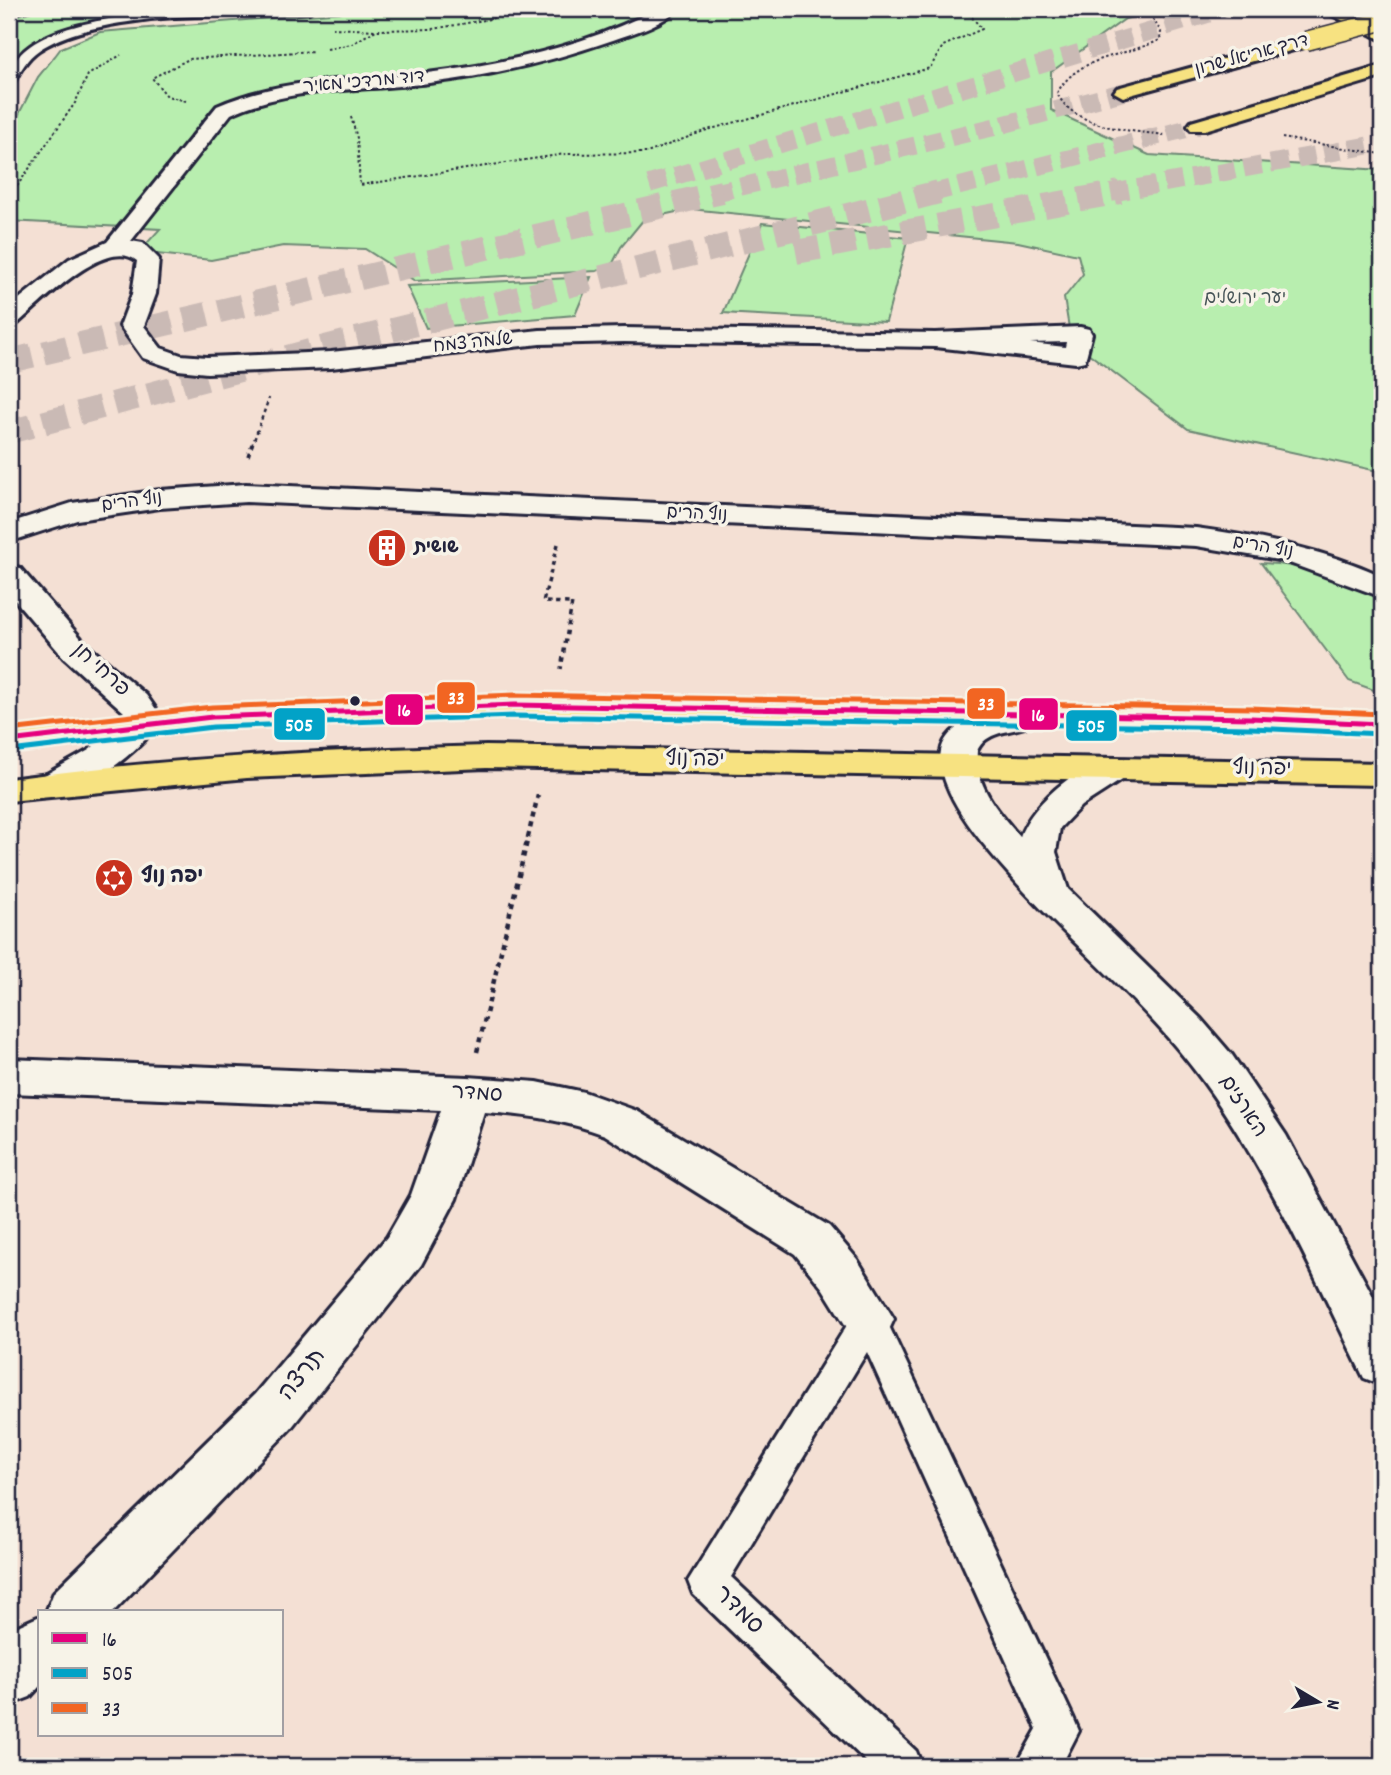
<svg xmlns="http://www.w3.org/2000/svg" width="1391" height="1775" font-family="Dekko,'Playpen Sans Hebrew',sans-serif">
<rect width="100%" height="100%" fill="#f4e0d4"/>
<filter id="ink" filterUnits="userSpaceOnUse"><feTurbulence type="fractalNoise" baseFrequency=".0143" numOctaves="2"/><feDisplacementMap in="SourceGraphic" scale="14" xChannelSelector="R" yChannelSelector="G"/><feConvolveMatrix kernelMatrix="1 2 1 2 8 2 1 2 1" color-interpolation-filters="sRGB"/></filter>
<g filter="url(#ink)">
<g fill="#b8eeaf" stroke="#6d8875" stroke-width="2">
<path d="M 9,9 L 279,9 C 222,12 79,9 36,41 C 26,49 17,64 9,74 Z"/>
<polygon points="380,9 1168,9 1125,19 1051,72 1051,110 1149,155 1382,170 1382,472 1188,429 1071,340 1064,298 1083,274 1078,255 1018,242 690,209 644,219 621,247 613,263 597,271 415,281 365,249 283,246 211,260 139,252 160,229 9,221 9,133 38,77 55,56 61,48 100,32"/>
<polygon points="762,223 908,238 886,322 723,313"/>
<polygon points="591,277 575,315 426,328 407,286"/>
<path d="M 1261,563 C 1306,564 1343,580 1382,600 L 1382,693 L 1349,681 Z"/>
</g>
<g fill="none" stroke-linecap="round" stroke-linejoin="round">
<g stroke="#cabab5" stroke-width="18" stroke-dasharray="18 9" stroke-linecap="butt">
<polyline points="649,184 1217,11"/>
<polyline points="714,193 998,126 1123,92"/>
<polyline points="932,193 1198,126"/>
<polyline points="1111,193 1382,143"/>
</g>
<g stroke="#cabab5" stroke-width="24" stroke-dasharray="24 12" stroke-linecap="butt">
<polyline points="796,252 1120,192"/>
<polyline points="9,361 722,192"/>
<polyline points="9,432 317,349 939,192"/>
</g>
<g stroke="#22223b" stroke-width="6">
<g id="service">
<polygon points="9,9 31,9 9,15"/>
<path d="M 314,9 L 309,12 C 237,16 99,10 39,50 C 27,58 20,71 13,84 L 9,85 L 9,70 C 15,61 21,52 30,46 C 87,5 243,9 314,9 Z"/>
<polygon points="869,1304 881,1309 1073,1717 1079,1731 1061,1766 1016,1766 1037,1729 867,1352 731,1577 916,1751 922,1766 871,1766 693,1594 688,1581 857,1309"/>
</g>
</g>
<g stroke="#22223b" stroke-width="6">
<g id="minor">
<path d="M 657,9 L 677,9 C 663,25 630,34 610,41 C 552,61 491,76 429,83 C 361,92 295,85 231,114 L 131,241 L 143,243 L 159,259 L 156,294 L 144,326 L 161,348 L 181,355 L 207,357 L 331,352 L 540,330 L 624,328 L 935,333 L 1080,327 L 1089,329 L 1092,334 L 1085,361 L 1076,363 L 935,347 L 624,342 L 540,344 L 331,368 L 207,373 L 178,370 L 143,358 L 120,326 L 132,294 L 137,261 C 107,235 40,304 17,324 L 9,326 L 9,307 L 69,259 L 107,242 L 217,106 C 286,76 354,81 427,73 C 505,64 587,45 657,9 ZM 1066,342 L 1065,347 L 1030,343 Z"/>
<path d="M 246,484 L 1196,528 C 1260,537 1323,549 1382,576 L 1382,597 L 1284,561 L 1196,546 L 246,502 L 160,508 L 77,520 L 9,542 L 9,523 L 72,503 L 160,490 Z"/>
<path d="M 9,565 L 20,568 L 86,644 L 146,695 L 158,712 L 158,724 C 139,752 77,801 43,792 L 38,784 L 43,776 L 89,750 L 124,722 L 124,712 L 64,658 L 9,593 Z"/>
<path d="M 1023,706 L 1035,709 L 1040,716 C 1026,737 989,724 977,751 C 974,785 999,813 1020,837 C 1031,803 1089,752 1126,761 L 1131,769 L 1126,777 L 1081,806 L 1060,828 L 1056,852 L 1068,889 L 1201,1019 L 1232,1055 L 1286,1135 L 1382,1313 L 1382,1385 L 1364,1378 C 1314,1277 1269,1172 1202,1080 C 1151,1010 1083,954 1024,891 C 996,859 946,807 941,764 C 935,721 993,711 1023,706 Z"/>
<path d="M 9,1059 L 468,1077 L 537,1082 L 584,1092 L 637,1111 L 829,1226 L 857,1259 L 894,1319 L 887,1334 L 869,1341 L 851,1334 L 823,1289 L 795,1254 L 605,1135 C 565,1120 527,1115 484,1112 L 456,1199 L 421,1265 L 291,1428 L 113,1612 L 46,1612 L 54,1592 L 255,1394 L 387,1237 L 411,1195 L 441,1110 L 9,1093 Z"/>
<polygon points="40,1616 40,1686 30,1697 9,1705 9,1635 20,1625"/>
</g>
</g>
<g stroke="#22223b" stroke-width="6">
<g id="primary">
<polygon points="515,695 1251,708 1382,714 1382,734 1251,728 515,715 212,727 9,752 9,730 212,707"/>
<path d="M 486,746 L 1382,763 L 1382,785 L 486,768 L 247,778 L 9,801 L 9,779 C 167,758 326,750 486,746 Z"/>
</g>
</g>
<g stroke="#22223b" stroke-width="6">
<g id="trunk">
<polygon points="1210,9 1233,9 1223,14 1211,14"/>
<polygon points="1320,9 1340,9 1382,29 1382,40"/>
<polygon points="1306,36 1312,37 1314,41 1312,45 1123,97 1114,92 1117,88"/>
<polygon points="1382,66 1382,77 1205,130 1191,130 1188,126 1191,122"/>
</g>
</g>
<g stroke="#22223b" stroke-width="2" stroke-dasharray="2.5 2.5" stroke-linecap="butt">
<path d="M 1156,9 L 1153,19 L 1161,32 L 1160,40 C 1124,57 1078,55 1057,93 C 1073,128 1131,131 1165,135"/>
<polyline points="332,28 376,30"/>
<polyline points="327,49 352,44 376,30 433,29 490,19 521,9"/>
<polyline points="186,101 167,96 152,78 189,59 314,51"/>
<polyline points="351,117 357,138 360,185 565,154 647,153 704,131 930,68 943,46 982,29 965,9"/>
<polyline points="1282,138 1382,154"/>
<polyline points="9,192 17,186 75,103 88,75 121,55"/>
</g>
<polyline stroke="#22223b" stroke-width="2.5" stroke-dasharray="3.5 3.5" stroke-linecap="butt" points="252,446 269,398"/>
<g stroke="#22223b" stroke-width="3.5" stroke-dasharray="4.5 4.5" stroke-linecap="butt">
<polyline points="248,456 252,444"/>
<polyline points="558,544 543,602 572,603 561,669"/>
</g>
<polyline stroke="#22223b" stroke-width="4.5" stroke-dasharray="5 5" stroke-linecap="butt" points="477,1052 538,795"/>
<use href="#service" fill="#f7f3e8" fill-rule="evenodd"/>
<use href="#minor" fill="#f7f3e8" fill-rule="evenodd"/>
<use href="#primary" fill="#f7e281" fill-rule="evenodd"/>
<use href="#trunk" fill="#f7e281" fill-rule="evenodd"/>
<g stroke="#22223b" stroke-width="21" stroke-linecap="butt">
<polyline id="trunk-bridge" points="1306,41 1382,21"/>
</g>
<use href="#trunk-bridge" stroke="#f7e281" stroke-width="18"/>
<g stroke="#f7f3e8" stroke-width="10">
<polyline id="bus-1" points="9,741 212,717 515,705 1251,718 1382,724"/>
</g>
<g stroke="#f7f3e8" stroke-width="10">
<polyline id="bus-2" points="10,751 213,727 515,716 1251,728 1382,734"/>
</g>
<g stroke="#f7f3e8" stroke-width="10">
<polyline id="bus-3" points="9,730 212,707 515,695 1251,708 1382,714"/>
</g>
<use href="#bus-1" stroke="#e5007d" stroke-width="5"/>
<use href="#bus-2" stroke="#02a2c7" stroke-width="5"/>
<use href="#bus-3" stroke="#f26522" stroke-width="5"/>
</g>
</g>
<defs>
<g id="building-disc" transform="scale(2.0125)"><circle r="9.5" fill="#c8321e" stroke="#f7f3e8"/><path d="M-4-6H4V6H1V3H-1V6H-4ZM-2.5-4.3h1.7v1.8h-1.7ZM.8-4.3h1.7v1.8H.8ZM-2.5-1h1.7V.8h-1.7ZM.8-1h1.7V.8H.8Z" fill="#fff"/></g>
<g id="synagogue-disc" transform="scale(2.0125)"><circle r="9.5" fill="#c8321e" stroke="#f7f3e8"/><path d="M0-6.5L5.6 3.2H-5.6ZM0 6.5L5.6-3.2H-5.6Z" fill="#fff"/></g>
</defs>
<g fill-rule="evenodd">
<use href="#building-disc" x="387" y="548"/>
<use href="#synagogue-disc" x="114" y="878"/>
</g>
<circle fill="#22223b" stroke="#f7f3e8" stroke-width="2.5" cx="355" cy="701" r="6"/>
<g text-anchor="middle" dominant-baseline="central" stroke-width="7" stroke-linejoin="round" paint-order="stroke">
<g font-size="18" fill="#22223b" stroke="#f7f3e8">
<text transform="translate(1252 56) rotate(-15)">דרך אריאל שרון</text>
<text transform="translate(364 83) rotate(-5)">דוד מרדכי מאיר</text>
<text transform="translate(473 344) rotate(-6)">שלמה צמח</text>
<text transform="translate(132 503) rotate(-8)">נוף הרים</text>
<text transform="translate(697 515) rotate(3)">נוף הרים</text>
<text transform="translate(1263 548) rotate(10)">נוף הרים</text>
</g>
<g font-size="18" fill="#485558" stroke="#f7f3e8">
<text x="1245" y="299">יער ירושלים</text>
</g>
<g font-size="18" font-weight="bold" fill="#22223b" stroke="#f7f3e8" text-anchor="start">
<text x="414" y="548">שושית</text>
</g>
<g font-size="21" fill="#22223b" stroke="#f7f3e8">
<text transform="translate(100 671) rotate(42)">פרחי חן</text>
<text transform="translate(695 761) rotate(1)">יפה נוף</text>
<text transform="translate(1262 770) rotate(1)">יפה נוף</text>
<text transform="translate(477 1095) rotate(4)">סמדר</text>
<text transform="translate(1242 1107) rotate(57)">הארזים</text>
</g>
<g font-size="21" font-weight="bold" fill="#22223b" stroke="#f7f3e8" text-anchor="start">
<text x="141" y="878">יפה נוף</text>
</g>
<g font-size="24" fill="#22223b" stroke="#f7f3e8">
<text transform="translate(303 1375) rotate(-51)">תרצה</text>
<text transform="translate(738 1611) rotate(44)">סמדר</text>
</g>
</g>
<g stroke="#f7f3e8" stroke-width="2.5">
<rect x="436" y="681" width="40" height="33" rx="7" fill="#f26522"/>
<rect x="966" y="687" width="40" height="33" rx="7" fill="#f26522"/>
<rect x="384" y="693" width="40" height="33" rx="7" fill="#e5007d"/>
<rect x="1018" y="697" width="41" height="34" rx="7" fill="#e5007d"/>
<rect x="273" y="707" width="53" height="34" rx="7" fill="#02a2c7"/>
<rect x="1065" y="709" width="53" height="33" rx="7" fill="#02a2c7"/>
</g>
<g font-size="19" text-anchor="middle" font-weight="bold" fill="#fff">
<text x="456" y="704">33</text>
<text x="986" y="710">33</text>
<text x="404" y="716">16</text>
<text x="1038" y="721">16</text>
<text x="299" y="731">505</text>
<text x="1091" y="732">505</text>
</g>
<rect width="1391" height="1775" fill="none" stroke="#f7f3e8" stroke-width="35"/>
<rect x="18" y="18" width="1356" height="1740" fill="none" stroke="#22223b" stroke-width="2.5" filter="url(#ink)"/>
<rect x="38" y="1610" width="245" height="126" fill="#f7f3e8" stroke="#a29fa3" stroke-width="2"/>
<rect x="52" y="1633" width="35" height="10" fill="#e5007d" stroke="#a29fa3" stroke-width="2"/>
<text x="102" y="1646" font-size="21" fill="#22223b">16</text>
<rect x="52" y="1668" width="35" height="10" fill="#02a2c7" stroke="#a29fa3" stroke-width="2"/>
<text x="102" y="1680" font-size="21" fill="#22223b">505</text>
<rect x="52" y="1703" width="35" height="10" fill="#f26522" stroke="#a29fa3" stroke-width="2"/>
<text x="102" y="1716" font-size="21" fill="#22223b">33</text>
<g transform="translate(1318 1702) rotate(100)" stroke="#f7f3e8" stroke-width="5" paint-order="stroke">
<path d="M0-5L12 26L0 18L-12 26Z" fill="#22223b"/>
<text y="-10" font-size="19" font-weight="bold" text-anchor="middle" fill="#22223b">N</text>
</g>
</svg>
